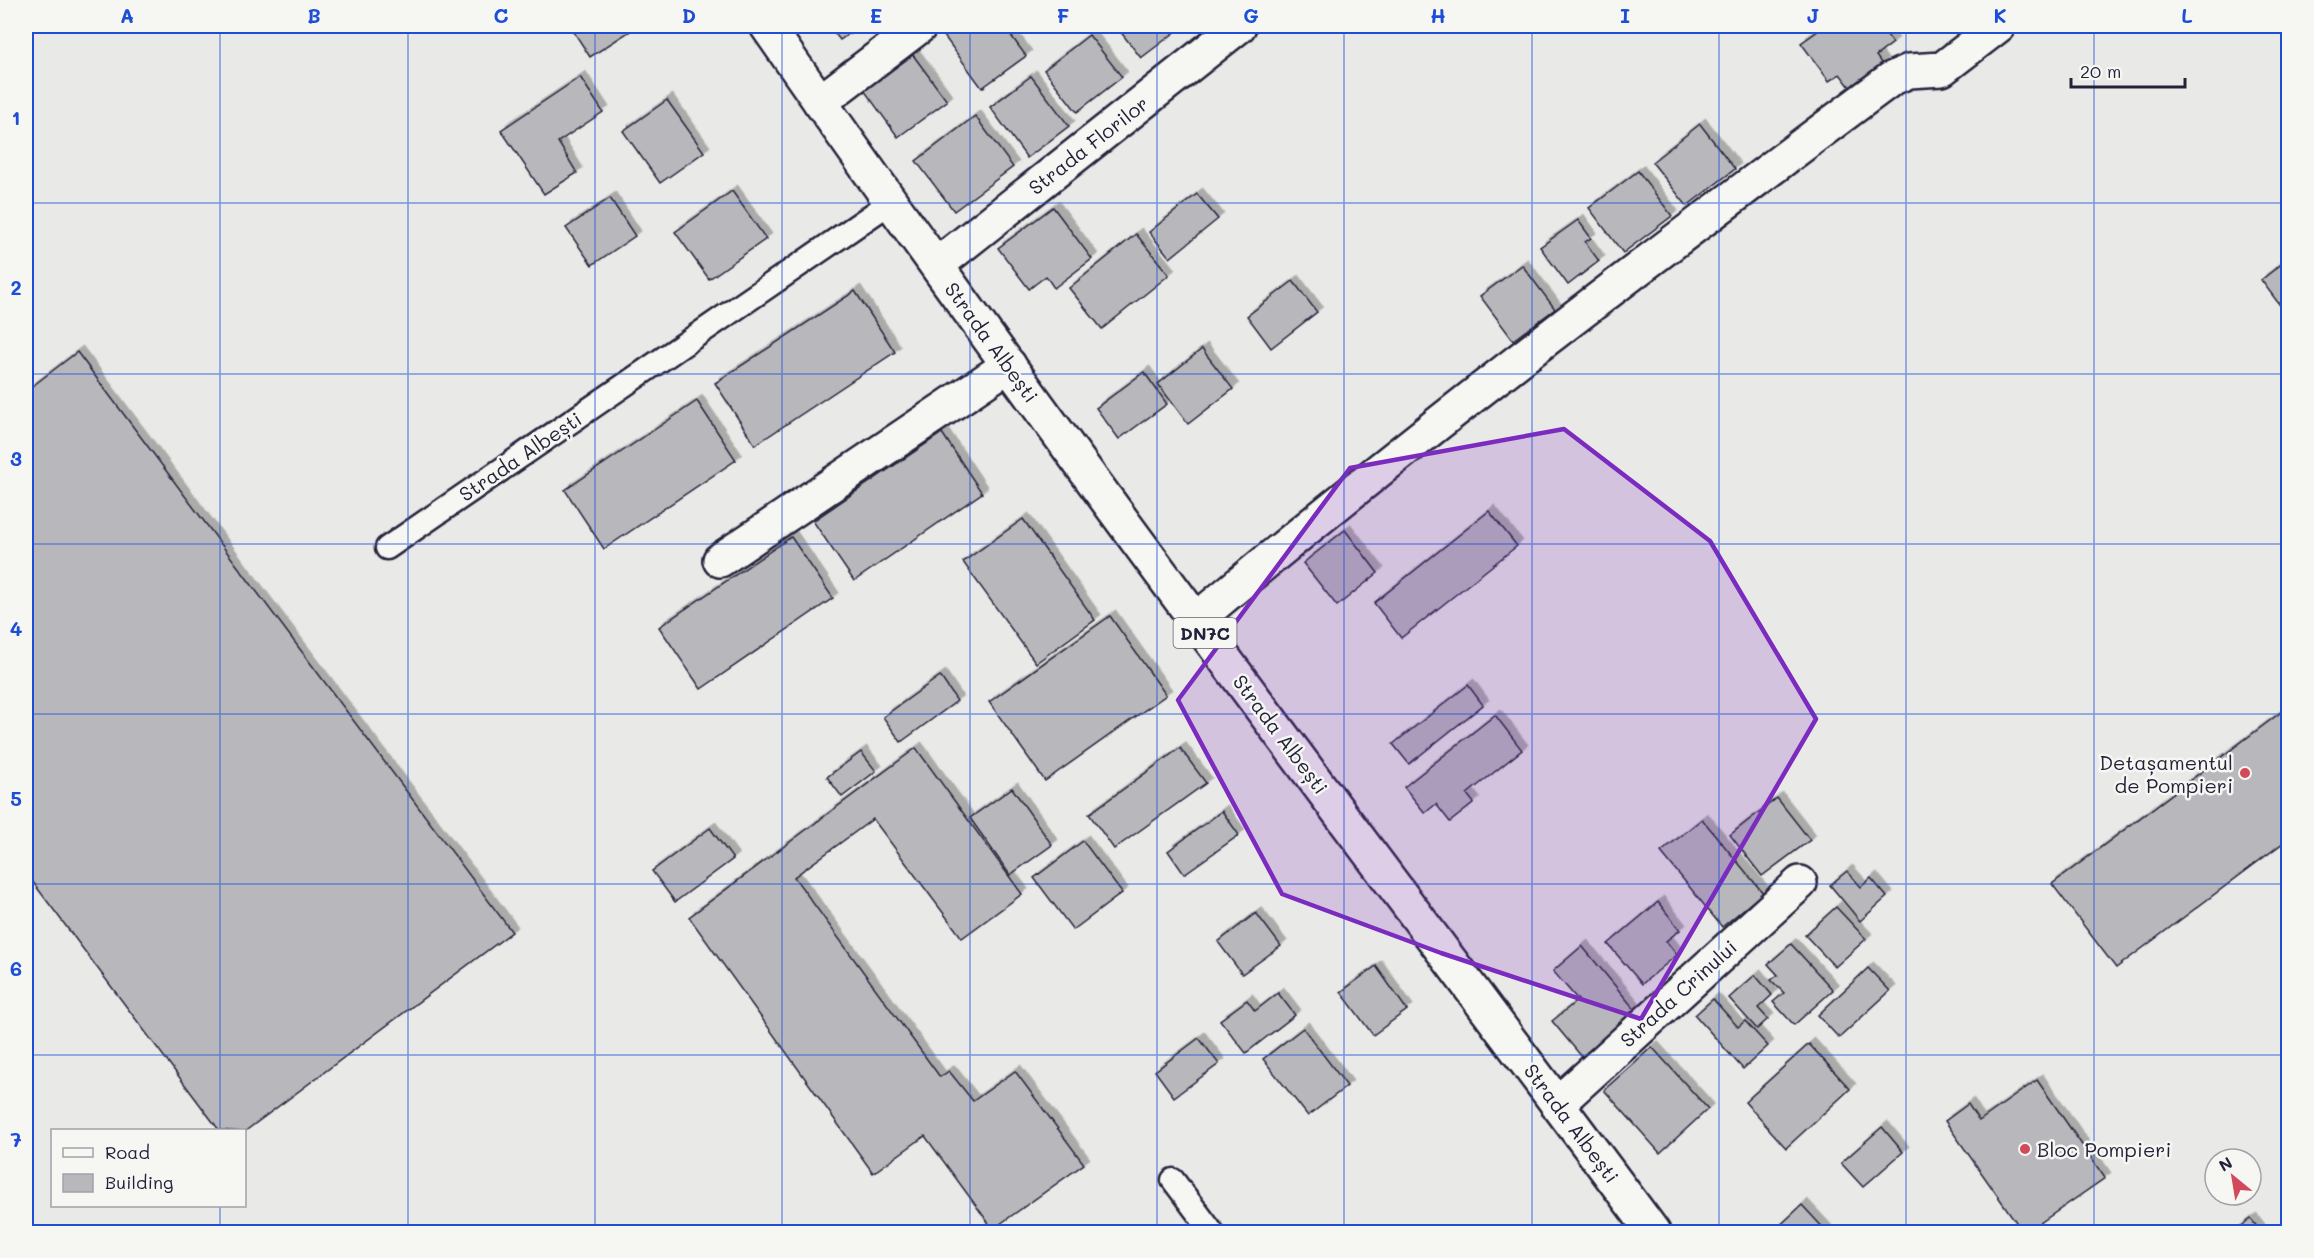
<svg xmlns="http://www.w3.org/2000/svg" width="2314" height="1258" font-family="Mali,sans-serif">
<defs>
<filter id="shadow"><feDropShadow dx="5.5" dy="-5.5" stdDeviation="0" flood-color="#0004"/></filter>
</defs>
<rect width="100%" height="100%" fill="#e9e9e7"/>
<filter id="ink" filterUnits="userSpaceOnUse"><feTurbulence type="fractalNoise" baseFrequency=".0167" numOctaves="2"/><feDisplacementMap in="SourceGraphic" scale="12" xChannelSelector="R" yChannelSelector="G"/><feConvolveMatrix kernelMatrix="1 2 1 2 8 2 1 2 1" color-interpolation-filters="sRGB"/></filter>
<g filter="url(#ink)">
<g fill="#b8b8bc" stroke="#22223b" stroke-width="1.5" filter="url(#shadow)">
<polygon points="570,26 638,26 590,57"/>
<polygon points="829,26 860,26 840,40"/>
<polygon points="959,26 1004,26 1026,56 982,88 944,36"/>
<polygon points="1116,26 1181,26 1182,27 1141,58"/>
<polygon points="1825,26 1880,26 1893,43 1876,56 1882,64 1850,87 1840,74 1829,81 1801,43"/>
<polygon points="1089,35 1122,77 1077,112 1044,70"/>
<polygon points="913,55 947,101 898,137 864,90"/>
<polygon points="1031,76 1069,126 1027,158 990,107"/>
<polygon points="580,77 603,112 558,142 577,173 544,194 501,130"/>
<polygon points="667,100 704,152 660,183 623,131"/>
<polygon points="975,116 1013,167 954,211 916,161"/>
<polygon points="1700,124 1735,169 1687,206 1652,162"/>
<polygon points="1638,171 1672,216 1623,253 1589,208"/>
<polygon points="732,191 766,239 709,279 675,232"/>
<polygon points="1197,194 1218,219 1170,258 1149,232"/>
<polygon points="610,198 635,236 592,265 566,228"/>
<polygon points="1053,207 1092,259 1054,288 1046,276 1029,289 998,248"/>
<polygon points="1578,220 1591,238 1585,242 1599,261 1568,285 1540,247"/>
<polygon points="1136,234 1169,275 1102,329 1069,288"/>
<polygon points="2288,259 2288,316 2261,280"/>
<polygon points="1522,265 1555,309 1513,340 1480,296"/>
<polygon points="1293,281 1317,312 1271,348 1247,316"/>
<polygon points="855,291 895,352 755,445 715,383"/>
<polygon points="1202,349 1233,389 1188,424 1158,384"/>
<polygon points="77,352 512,932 244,1132 219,1130 26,873 26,391"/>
<polygon points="1144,372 1167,404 1119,439 1096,408"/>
<polygon points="697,401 736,460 604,549 565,490"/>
<polygon points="942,433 982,493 854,581 813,521"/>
<polygon points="1489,511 1517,546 1401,638 1374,603"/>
<polygon points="1023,519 1095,620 1036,663 963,562"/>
<polygon points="1345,530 1378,573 1337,606 1303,563"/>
<polygon points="791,537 833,598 701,689 659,627"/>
<polygon points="1110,616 1166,695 1045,781 989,702"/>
<polygon points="940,676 957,701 901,742 883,717"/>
<polygon points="1468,685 1483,705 1409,764 1393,744"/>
<polygon points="2288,707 2288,839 2116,968 2052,884"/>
<polygon points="1495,715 1522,750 1467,794 1474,803 1450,822 1436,804 1425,813 1404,787"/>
<polygon points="916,748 1022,894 962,938 873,819 794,877 940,1077 949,1071 973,1101 1015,1071 1084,1164 993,1229 925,1136 873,1173 689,917"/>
<polygon points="1180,748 1206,783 1114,849 1089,814"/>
<polygon points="861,752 876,771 842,797 827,777"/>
<polygon points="1012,788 1052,845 1010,875 970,818"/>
<polygon points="1777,798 1810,840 1762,876 1730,835"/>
<polygon points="1222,811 1239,835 1184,874 1168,851"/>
<polygon points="1702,819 1763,893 1722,927 1661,852"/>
<polygon points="710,828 733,859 675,902 652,871"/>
<polygon points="1083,841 1122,893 1073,930 1034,878"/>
<polygon points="1847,871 1861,887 1871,878 1887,897 1860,921 1830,885"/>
<polygon points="1658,902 1680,930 1666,941 1677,955 1642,984 1608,944"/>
<polygon points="1836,907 1866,939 1835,967 1805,935"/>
<polygon points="1256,913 1281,946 1242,974 1218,942"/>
<polygon points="1791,944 1833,990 1794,1025 1773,1002 1784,993 1771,980 1778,975 1768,964"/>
<polygon points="1582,946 1636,1011 1582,1057 1552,1021 1578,1000 1553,971"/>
<polygon points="1376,966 1407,1010 1373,1035 1341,992"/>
<polygon points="1868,968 1890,991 1839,1038 1818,1015"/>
<polygon points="1755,975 1772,995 1758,1008 1768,1019 1757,1029 1729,998"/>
<polygon points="1278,993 1295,1015 1246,1053 1220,1020 1247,1000 1255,1011"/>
<polygon points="1713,999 1738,1027 1745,1021 1768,1046 1743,1069 1695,1015"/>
<polygon points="1303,1028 1347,1086 1308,1116 1263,1059"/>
<polygon points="1199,1038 1219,1064 1174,1097 1155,1071"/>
<polygon points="1809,1044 1850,1089 1786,1148 1745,1102"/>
<polygon points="1652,1047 1708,1109 1660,1153 1604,1090"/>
<polygon points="2037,1080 2105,1178 2027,1232 2023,1232 1945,1121 1968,1104 1979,1121"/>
<polygon points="1882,1127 1903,1152 1863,1187 1841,1163"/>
<polygon points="1802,1205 1827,1232 1773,1232"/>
<polygon points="2251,1219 2261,1232 2234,1232"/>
</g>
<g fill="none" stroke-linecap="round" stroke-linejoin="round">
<g stroke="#22223b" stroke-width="27">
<g id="lane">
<polyline points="387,548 891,202"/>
<polyline points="1173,1180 1212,1232"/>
</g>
</g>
<g stroke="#22223b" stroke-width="38">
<g id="street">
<polyline points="820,102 920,26"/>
<polyline points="937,265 1239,26"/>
<polyline points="720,560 1009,365"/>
<path d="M 1196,620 C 1421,431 1656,254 1891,79 L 1909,71 L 1942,69 L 1998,26"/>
<polyline points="1557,1104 1800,883"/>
</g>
</g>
<g stroke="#22223b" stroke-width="38">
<path id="primary" d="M 767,26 C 1052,436 1355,832 1653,1232"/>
</g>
<use href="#lane" stroke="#f6f6f2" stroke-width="22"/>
<use href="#street" stroke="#f6f6f2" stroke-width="33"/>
<use href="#primary" stroke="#f6f6f2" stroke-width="33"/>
</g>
</g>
<path fill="#7b2cbf" fill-opacity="0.2" stroke="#7b2cbf" stroke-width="4.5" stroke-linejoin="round" d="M 1564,429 L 1710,541 L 1816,719 L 1641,1019 L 1441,953 L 1282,894 L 1178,700 L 1350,468 Z"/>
<path fill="none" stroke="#1d4ed8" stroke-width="1.5" stroke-opacity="0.55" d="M 220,26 L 220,1130M 408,26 L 408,1232M 595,26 L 595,1232M 782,26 L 782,1232M 970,26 L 970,1232M 1157,26 L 1157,1232M 1344,26 L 1344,1232M 1532,26 L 1532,1232M 1719,26 L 1719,1232M 1906,26 L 1906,1232M 2094,26 L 2094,1232M 26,203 L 2288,203M 26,374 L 2288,374M 26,544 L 2288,544M 26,714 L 2288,714M 26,884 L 2288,884M 26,1055 L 2288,1055M 220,1206 L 220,1232"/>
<g fill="#d1495b" stroke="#f6f6f2" stroke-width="2">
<circle cx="2245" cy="773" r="6"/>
<circle cx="2025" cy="1149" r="6"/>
</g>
<g text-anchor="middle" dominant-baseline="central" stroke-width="5" stroke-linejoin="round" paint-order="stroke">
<rect fill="#f6f6f2" stroke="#626272" stroke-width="1.5" x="1173.5" y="618" width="63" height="30" rx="4.5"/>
<g font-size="18" font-weight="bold" fill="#22223b">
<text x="1205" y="633">DN7C</text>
</g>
<g font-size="20" fill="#22223b" stroke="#f6f6f2">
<text transform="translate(1088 145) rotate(-38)">Strada Florilor</text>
<text transform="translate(992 342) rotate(54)">Strada Albești</text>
<text transform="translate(520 456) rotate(-34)">Strada Albești</text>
<text transform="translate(1281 734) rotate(53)">Strada Albești</text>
<text transform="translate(1678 993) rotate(-42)">Strada Crinului</text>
<text transform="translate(1572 1123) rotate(53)">Strada Albești</text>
</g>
<g font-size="20" fill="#22223b" stroke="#f6f6f2" text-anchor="end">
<text x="2233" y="762">Detașamentul<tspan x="2233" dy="23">de Pompieri</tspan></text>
<text x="2037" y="1149" text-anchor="start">Bloc Pompieri</text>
</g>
</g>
<rect width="2314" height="1258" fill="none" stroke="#f6f6f2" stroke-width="66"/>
<rect x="51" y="1129" width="195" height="78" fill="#f6f6f2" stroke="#a1a1a9" stroke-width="1.5"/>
<rect x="63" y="1148" width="30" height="9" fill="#f6f6f2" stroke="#a1a1a9" stroke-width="1.5"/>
<text x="105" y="1159" font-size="18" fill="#22223b">Road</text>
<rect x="63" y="1174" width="30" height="18" fill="#b8b8bc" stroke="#a1a1a9" stroke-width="1.5"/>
<text x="105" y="1189" font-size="18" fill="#22223b">Building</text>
<g transform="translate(2233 1177) rotate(330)"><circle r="28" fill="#f6f6f2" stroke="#a1a1a9" stroke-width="1.5"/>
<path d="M0-4.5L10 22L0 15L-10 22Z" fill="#d1495b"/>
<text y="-9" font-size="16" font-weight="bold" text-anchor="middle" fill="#22223b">N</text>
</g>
<path d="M2071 78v9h114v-9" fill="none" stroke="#22223b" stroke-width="3"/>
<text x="2080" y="78" font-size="18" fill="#22223b" stroke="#f6f6f2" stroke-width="4.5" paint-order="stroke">20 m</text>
<rect x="33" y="33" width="2248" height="1192" fill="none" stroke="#1d4ed8" stroke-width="2"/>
<g font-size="20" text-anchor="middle" font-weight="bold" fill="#1d4ed8">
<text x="127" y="23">A</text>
<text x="314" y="23">B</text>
<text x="501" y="23">C</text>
<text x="689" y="23">D</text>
<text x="876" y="23">E</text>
<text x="1063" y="23">F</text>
<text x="1251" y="23">G</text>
<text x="1438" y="23">H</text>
<text x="1625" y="23">I</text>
<text x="1813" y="23">J</text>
<text x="2000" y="23">K</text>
<text x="2187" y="23">L</text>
<text x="16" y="125">1</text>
<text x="16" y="295">2</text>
<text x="16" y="466">3</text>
<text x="16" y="636">4</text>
<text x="16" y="806">5</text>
<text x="16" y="976">6</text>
<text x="16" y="1147">7</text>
</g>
</svg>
